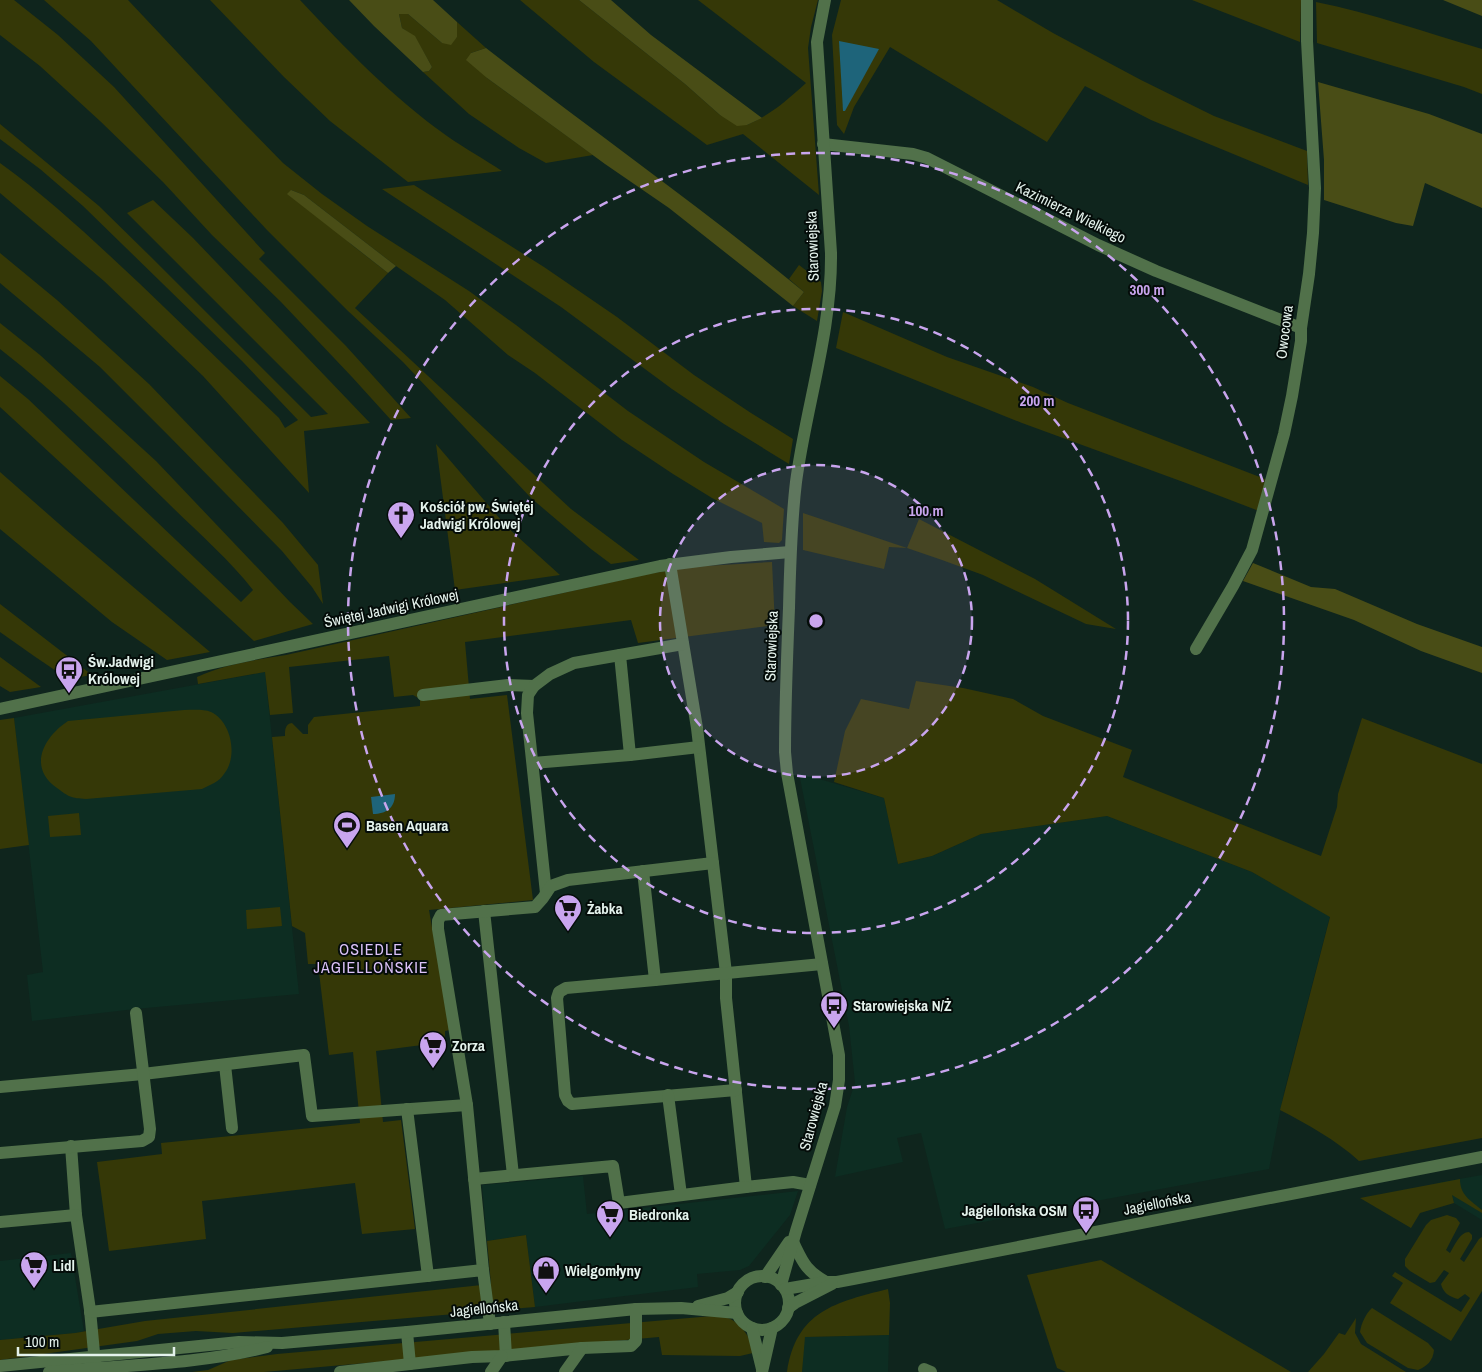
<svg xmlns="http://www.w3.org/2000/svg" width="1482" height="1372" font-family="'Archivo Narrow',sans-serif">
<rect width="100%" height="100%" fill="#0f251d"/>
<g fill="#0d2d22">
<polygon points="265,672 299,994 135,1009 32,1021 27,975 43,972 14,718"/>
<polygon points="799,773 884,798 898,864 932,856 981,834 1107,816 1252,872 1330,916 1284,1092 1269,1169 945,1229 921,1133 897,1138 903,1162 835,1177 847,1107 855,1083 849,1026"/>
<polygon points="1482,1175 1482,1220 1454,1203 1452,1195 1437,1183"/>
<polygon points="583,1176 587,1214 798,1191 790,1215 749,1266 740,1270 697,1274 698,1287 535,1307 526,1235 487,1241 482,1185"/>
<polygon points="71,1253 84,1331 76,1333 0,1340 0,1261"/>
<polygon points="889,1335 888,1372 802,1372 804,1337"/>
</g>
<g fill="#353807">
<polygon points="0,0 14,0 58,35 114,87 265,253 259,259 346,346 411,418 391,420 352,377 281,302 212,235 163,182 100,121 40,66 0,35"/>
<polygon points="44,0 128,0 241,120 283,163 322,194 367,226 469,291 516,325 628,411 704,462 784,509 782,540 779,543 764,542 762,523 712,498 673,474 622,440 535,373 508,355 445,300 396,266 304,195 291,190 352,245 388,273 355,308 571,509 639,560 611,564 591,549 531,498 403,362 348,311 267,230 91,41"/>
<path d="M 210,0 L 300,0 C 345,48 392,97 447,136 C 464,148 484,159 502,171 L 408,182 L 330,121 L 284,77 Z"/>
<path d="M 520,0 L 579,0 L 685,84 L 720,115 L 747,125 C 772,114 786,101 806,83 L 698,0 L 818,0 L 811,27 L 808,48 L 819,195 L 743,134 L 707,145 L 594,62 Z"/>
<polygon points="841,0 997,0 1053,33 1141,80 1214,116 1307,151 1308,185 1151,120 1085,86 1047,142 890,47 854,107 844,134 837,125 832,35"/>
<polygon points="1192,0 1301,0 1300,42"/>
<path d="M 1316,2 C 1372,13 1427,33 1482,49 L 1482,94 L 1464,87 L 1317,43 Z"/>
<polygon points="399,14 408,14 442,43 457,37 457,22 486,48 471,53 487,78 593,155 546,163 519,148 469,114 423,72 429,71 432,67 415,37 402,28"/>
<path d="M 0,124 L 99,206 L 151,257 L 311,417 L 328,414 L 127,213 L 153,200 L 193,238 L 370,423 L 304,431 L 309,493 L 203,376 L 104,281 L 0,193 L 0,163 C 50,199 94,241 139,283 C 186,328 232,373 279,418 L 285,428 L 298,420 L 242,361 L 83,206 L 40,169 L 0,139 Z"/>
<polygon points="414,185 544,267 617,317 694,375 751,413 793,439 789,464 724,424 672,389 561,307 382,189"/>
<polygon points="0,253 57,300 149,384 283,523 318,565 323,604 312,587 282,551 168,435 100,367 0,283"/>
<polygon points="799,265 821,282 822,291 817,321 793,306 804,292 789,279"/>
<polygon points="843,312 947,357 1033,387 1068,403 1265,479 1259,511 1186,483 1022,423 836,348"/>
<path d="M 0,323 L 40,355 L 156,461 L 290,602 L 313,624 L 254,641 L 0,407 L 0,376 L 28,399 L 241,602 L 253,590 C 228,558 195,530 166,501 C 112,448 59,395 0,349 Z"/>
<polygon points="436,444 507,527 560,575 455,590"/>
<polygon points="0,472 66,530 210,652 167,660 112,622 0,529"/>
<polygon points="803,513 907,548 919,519 1035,579 1116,629 1086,624 983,575 942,560 907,548 889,547 884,569 803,550"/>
<path d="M 772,562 L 775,625 L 638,643 L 631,620 L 465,642 L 470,699 L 507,695 L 533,900 L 429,910 L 450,1030 L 445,1031 L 445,1042 L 376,1051 L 383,1122 L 401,1120 L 415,1229 L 362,1234 L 355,1183 L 202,1201 L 206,1239 L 109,1251 L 97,1162 L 162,1154 L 161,1143 L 360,1123 L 353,1052 L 329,1055 L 318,964 L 308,964 L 305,933 L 292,926 L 272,737 L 285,736 C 285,730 285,724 292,723 L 303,734 L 308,734 L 308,725 L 314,717 L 420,706 L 420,699 L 413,695 L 394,697 L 389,656 L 289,667 L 293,713 L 270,715 L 265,672 L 198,684 L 197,677 C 225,664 256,660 286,655 L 648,574 L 689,567 Z"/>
<polygon points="0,604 92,675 68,679 34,656 0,632"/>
<polygon points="0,657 41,687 10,692 0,686"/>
<path d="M 916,681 L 963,688 L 1013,699 L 1043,716 L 1132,750 L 1123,777 L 1321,856 L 1337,807 L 1338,794 L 1362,718 L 1482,764 L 1482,1138 L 1359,1161 C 1336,1140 1307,1124 1280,1110 L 1330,917 L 1252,872 L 1107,816 L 981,834 L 932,856 L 898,864 L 884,798 L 834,782 L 845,731 L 861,699 L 909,709 Z"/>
<path d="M 184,710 C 193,710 204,709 211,712 C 232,722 238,757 224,774 C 219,782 210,785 202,789 L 86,799 C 71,798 69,797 57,788 C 27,767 44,737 68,721 Z"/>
<polygon points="14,718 29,845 0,849 0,720"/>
<polygon points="79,813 81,835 50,837 48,816"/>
<polygon points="280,907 282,926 247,929 246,910"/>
<path d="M 1460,1179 C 1460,1195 1470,1200 1482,1210 L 1482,1213 L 1452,1195 L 1454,1203 L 1420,1213 L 1411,1228 L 1360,1198 Z"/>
<path d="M 1447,1215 L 1456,1218 L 1460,1223 L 1446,1250 L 1450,1253 C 1455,1245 1460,1232 1469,1232 L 1472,1235 L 1472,1239 L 1460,1259 L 1464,1262 L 1479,1239 L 1482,1237 L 1482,1291 L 1451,1341 L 1390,1303 L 1403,1283 L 1392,1276 L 1395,1272 L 1461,1312 L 1470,1298 L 1465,1294 L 1458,1299 C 1450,1297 1443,1293 1441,1284 L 1449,1273 L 1444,1270 L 1435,1282 L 1430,1283 L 1410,1271 L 1405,1266 L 1405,1259 L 1426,1225 L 1431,1220 Z"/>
<polygon points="526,1235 535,1307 233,1333 196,1331 158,1334 137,1341 0,1360 0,1340 75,1333 145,1321 491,1284 487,1241"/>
<polygon points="1101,1260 1291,1372 1066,1372 1057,1368 1027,1275"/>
<path d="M 888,1289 L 890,1303 L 889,1335 L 805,1337 L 802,1372 L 787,1372 C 796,1311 836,1302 888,1289 Z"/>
<path d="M 1372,1308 L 1428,1343 L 1434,1350 C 1433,1361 1427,1366 1418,1370 L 1408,1368 L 1367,1343 L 1360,1332 C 1361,1324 1366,1313 1372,1308 Z"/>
<path d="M 712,1316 C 716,1316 721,1316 725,1317 C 740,1321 752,1338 753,1353 L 740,1356 L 662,1355 L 659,1337 L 264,1372 L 192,1372 L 208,1370 L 231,1360 L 277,1354 Z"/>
<polygon points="1356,1318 1355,1333 1361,1344 1406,1372 1308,1372 1324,1354 1339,1333 1345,1335"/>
</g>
<g fill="#494d16">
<polygon points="349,0 433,0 457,22 457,37 451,45 442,43 408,14 399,14 402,28 415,36 432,67 429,71 423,72 374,26"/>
<polygon points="579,0 611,0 651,35 762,118 747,125 737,126 720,115 685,84"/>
<polygon points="1442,0 1482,0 1482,16 1443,0"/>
<path d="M 486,48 C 591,130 701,207 804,292 L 793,306 L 669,208 L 605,164 L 487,78 L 466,60 L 471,53 Z"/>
<polygon points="1318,82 1429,114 1482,134 1482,208 1425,183 1413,226 1396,223 1324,200 1324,160"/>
<polygon points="291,190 304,195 396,266 388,273 287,194"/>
<polygon points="1253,563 1311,587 1335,589 1417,624 1482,647 1482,673 1421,651 1354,620 1243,581"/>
</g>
<g fill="#1e647a">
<polygon points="839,41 879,49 845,111 843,111"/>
<path d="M 395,794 C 395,808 386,814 373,814 L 371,797 Z"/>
</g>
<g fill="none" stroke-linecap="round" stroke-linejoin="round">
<g stroke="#51714a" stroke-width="12">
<polyline points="823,144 913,154 927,158 1098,245 1156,271 1301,328"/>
<polyline points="670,564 697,728 726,973 726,998 746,1187 793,1182 810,1185"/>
<polyline points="1196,649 1233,586 1252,550 1284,434 1292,396 1301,341 1301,328 1309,274 1313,233 1315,188 1307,41 1307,0"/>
<polyline points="620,655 630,755"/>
<polyline points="423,695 508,685 534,686"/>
<polyline points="0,709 660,566 731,557 790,552"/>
<polyline points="533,763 630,755 699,747"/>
<polyline points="643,871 655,980 822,964"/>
<polyline points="546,893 527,713 528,695 534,686 550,674 574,663 683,644"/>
<polyline points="484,911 513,1175"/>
<polyline points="655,980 566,988 559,992 557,998 565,1095 568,1101 572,1104 736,1090"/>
<polyline points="225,1065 232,1128"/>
<polyline points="0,1087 143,1074 304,1055 312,1116 467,1105"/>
<polyline points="668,1095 681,1195"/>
<polyline points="407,1109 428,1276"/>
<polyline points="71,1146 76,1215 90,1310 95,1363"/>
<polyline points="0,1153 142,1141 149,1137 150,1129 136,1013"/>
<polyline points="474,1179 613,1166 619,1203 746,1187"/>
<polyline points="0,1222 76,1215"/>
<path d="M 793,1242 C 803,1262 805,1270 826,1282"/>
<polyline points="483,1270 467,1105 438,929 438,921 441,915 535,907 543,898 551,886 568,880 713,863"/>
<circle cx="762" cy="1303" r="27"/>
<polyline points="765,1277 789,1242"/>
<path d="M 781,1285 L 796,1231 L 835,1106 L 839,1080 L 839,1055 L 787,773 L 785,752 C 785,704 787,656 789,608 C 790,566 791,524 796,482 C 806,406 832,331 831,253 L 817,42 L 825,0"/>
<polyline points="785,1289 826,1282 837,1282 853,1279 1482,1157"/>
<polyline points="698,1306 728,1298 738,1292"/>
<polyline points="788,1308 795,1303 832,1284"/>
<polyline points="90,1312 483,1270 490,1324"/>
<polyline points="504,1322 506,1356"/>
<polyline points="752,1328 762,1369"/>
<polyline points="407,1332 410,1364"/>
<polyline points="0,1366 239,1342 282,1343 407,1332 636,1309 681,1308 737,1313"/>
<polyline points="924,1369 931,1372"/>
<path d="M 49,1372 C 121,1365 197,1365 267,1347"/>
<polyline points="340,1372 472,1357 502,1356 582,1348 631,1346 636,1341 636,1309"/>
<polyline points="491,1372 502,1356"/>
<polyline points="565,1372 582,1348"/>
<polyline points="762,1372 772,1328"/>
</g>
</g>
<circle cx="816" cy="621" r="156" fill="#c9a5ee" fill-opacity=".12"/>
<g fill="none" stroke="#c9a5ee" stroke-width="2.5" stroke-dasharray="9 6">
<circle cx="816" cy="621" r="156"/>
<circle cx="816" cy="621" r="312"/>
<circle cx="816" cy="621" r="468"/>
</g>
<defs>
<g id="church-pin" transform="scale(1.4375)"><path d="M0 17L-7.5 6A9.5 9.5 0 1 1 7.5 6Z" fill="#c9a5ee" stroke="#040c09"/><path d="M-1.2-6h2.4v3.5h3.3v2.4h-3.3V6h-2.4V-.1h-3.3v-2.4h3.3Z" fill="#111"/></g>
<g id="bus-pin" transform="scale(1.4375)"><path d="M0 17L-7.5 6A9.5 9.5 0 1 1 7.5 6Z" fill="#c9a5ee" stroke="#040c09"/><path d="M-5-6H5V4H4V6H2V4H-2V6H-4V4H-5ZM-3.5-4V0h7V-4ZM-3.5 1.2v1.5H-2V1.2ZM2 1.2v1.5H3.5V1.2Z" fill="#111"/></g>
<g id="stadium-pin" transform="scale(1.4375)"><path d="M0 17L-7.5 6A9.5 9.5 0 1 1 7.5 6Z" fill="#c9a5ee" stroke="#040c09"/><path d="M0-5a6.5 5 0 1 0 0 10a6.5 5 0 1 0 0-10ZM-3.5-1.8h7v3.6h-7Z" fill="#111"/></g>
<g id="supermarket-pin" transform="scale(1.4375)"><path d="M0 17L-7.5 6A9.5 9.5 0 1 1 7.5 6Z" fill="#c9a5ee" stroke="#040c09"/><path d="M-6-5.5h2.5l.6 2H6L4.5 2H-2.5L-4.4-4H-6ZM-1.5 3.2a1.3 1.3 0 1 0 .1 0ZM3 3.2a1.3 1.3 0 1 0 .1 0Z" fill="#111"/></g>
<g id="shop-pin" transform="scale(1.4375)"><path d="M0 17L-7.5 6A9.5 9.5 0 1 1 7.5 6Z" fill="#c9a5ee" stroke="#040c09"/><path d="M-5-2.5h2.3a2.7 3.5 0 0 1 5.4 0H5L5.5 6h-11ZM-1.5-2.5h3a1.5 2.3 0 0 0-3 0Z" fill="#111"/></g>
</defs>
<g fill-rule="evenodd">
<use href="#church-pin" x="401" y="515"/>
<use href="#bus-pin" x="69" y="670"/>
<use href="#stadium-pin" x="347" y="825"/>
<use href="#supermarket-pin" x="568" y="908"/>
<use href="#bus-pin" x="834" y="1005"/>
<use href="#supermarket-pin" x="433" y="1045"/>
<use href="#bus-pin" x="1086" y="1210"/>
<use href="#supermarket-pin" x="610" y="1214"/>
<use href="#supermarket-pin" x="34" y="1265"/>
<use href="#shop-pin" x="546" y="1270"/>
</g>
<g text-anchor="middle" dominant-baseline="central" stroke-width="4" stroke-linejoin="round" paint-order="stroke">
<g font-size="15" fill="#e4f2ec" stroke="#040c09">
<text transform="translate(1071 212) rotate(26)">Kazimierza Wielkiego</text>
<text transform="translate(812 246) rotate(-92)">Starowiejska</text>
<text transform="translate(1284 332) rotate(-83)">Owocowa</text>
<text transform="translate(391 608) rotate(-12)">Świętej Jadwigi Królowej</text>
<text transform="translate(771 646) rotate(-88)">Starowiejska</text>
<text transform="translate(813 1116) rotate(-75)">Starowiejska</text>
<text transform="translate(1157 1203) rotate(-11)">Jagiellońska</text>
<text transform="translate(484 1308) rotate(-6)">Jagiellońska</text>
</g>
<g font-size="15" font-weight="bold" fill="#e4f2ec" stroke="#040c09" text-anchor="start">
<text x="420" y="506">Kościół pw. Świętej<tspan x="420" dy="17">Jadwigi Królowej</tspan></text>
<text x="88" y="661">Św.Jadwigi<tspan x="88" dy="17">Królowej</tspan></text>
<text x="366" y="825">Basen Aquara</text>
<text x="587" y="908">Żabka</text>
<text x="853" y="1005">Starowiejska N/Ż</text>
<text x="452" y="1045">Zorza</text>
<text x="1067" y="1210" text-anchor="end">Jagiellońska OSM</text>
<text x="629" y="1214">Biedronka</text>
<text x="53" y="1265">Lidl</text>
<text x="565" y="1270">Wielgomłyny</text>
</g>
<g font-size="16" letter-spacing="1" fill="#dbc1f8" stroke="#040c09">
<text x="371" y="949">OSIEDLE<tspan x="371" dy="18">JAGIELLOŃSKIE</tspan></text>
</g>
</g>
<circle cx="816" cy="621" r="8" fill="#c9a5ee" stroke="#040c09" stroke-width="2.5"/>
<g font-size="15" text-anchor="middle" font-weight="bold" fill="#c9a5ee" stroke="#040c09" stroke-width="4" stroke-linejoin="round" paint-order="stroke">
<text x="1147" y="295">300 m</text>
<text x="1037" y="406">200 m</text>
<text x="926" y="516">100 m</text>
</g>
<path d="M18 1347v8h156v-8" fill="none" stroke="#e4f2ec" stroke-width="2.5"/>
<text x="25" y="1347" font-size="15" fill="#e4f2ec" stroke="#040c09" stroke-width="4" paint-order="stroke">100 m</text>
</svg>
